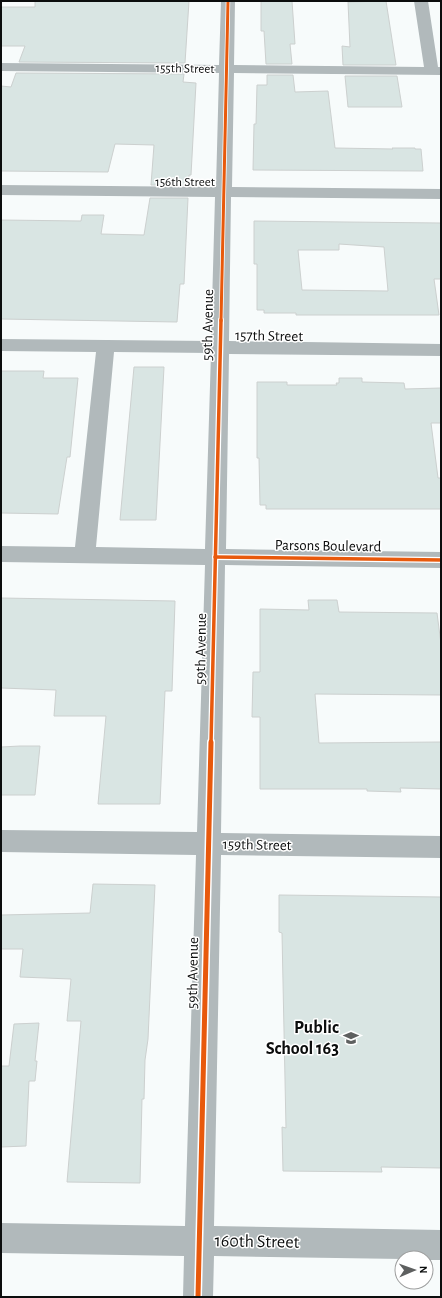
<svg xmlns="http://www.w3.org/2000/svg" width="442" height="1298" font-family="'Alegreya Sans',sans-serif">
<rect width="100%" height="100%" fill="#f7fbfb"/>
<g fill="#d9e5e3" stroke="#ccd0cf" fill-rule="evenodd">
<polygon points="35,1 189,1 185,63 19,62 25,46 1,46 1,7 35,7"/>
<polygon points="261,1 292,1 295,44 290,44 292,64 266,64 264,31 261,31"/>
<polygon points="386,1 396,65 343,65 342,46 350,47 348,2"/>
<polygon points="16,73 184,74 183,82 196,83 191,175 189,175 189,185 151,185 154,145 115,144 108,172 1,171 1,86 11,87"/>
<polygon points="267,75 293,75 295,92 328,91 335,148 393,149 392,148 415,148 415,149 421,149 423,171 253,170 254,124 256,124 257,85 267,85"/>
<polygon points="345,76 397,76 402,107 348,107"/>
<polygon points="150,198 188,198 184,284 180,284 177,322 1,319 1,220 81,221 82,215 104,215 101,234 144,235"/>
<path d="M 254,221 L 441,223 L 441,279 L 434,279 L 439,315 L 296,315 L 296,313 L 264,313 L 264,310 L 257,310 L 257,264 L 254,264 ZM 339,244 L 384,247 L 388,291 L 302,290 L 298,250 L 339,250 Z"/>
<polygon points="134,367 164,367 156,520 120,520"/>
<polygon points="1,371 44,371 43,378 78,378 70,457 67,457 58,514 1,513"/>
<polygon points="339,378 362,378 362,382 404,383 405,389 441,388 441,423 431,423 438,478 441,478 441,509 266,509 266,505 260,505 259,458 257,458 257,382 287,382 287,385 337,385 336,383 339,383"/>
<polygon points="1,598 175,601 172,691 165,691 160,804 98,804 106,716 54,716 56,690 1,688"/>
<polygon points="308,600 337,600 339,612 437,613 441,644 441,695 315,694 319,743 441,742 441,789 400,788 401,792 367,791 367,789 260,789 260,717 252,717 253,672 260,672 260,609 309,610"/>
<polygon points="20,746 40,746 35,795 1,795 1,747"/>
<polygon points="93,884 155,885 148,1039 145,1060 144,1099 142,1099 140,1183 67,1182 81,1021 67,1021 71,979 20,977 23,949 1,949 1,915 90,913"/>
<polygon points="279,895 441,897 441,1168 381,1167 382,1172 283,1171 282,1127 286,1128 282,933 279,932"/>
<polygon points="39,1023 35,1061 37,1061 35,1081 29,1081 26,1146 1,1147 1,1066 9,1066 14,1024"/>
</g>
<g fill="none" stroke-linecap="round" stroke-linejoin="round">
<path fill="#b1b9bb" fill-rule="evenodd" d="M 221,1 L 235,1 L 234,65 L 424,67 L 414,1 L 428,1 L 438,67 L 441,67 L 441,75 L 234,73 L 232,187 L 441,189 L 441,199 L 231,197 L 229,341 L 441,344 L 441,356 L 229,354 L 226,549 L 441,552 L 441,568 L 225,565 L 221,833 L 441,836 L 441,858 L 221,855 L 214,1226 L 441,1230 L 441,1260 L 426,1260 L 426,1258 L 402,1259 L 214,1256 L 213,1297 L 183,1297 L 184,1256 L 1,1253 L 1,1223 L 185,1226 L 196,855 L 1,852 L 1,830 L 197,832 L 205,565 L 1,562 L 1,546 L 75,547 L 96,352 L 1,351 L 1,339 L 211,341 L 215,197 L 1,195 L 1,185 L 216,187 L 219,73 L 1,71 L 1,63 L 219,65 ZM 114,352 L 211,353 L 205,549 L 96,547 Z"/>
<g stroke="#fff" stroke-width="4.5">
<polyline id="cycleway-far2" points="221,321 228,1"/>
</g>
<g stroke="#fff" stroke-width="6">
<g id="cycleway-far1">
<polyline points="215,557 441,560"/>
<polyline points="211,743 221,320"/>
</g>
</g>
<g stroke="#fff" stroke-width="8">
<polyline id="cycleway" points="198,1297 211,742"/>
</g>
<use href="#cycleway-far2" stroke="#e8590c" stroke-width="3"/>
<use href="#cycleway-far1" stroke="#e8590c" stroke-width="3.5"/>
<use href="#cycleway" stroke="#e8590c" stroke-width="5"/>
</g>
<defs>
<g id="school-bare" transform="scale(1.2)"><path d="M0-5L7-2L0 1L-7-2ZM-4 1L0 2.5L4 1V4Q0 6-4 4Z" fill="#5e6060" stroke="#fff" stroke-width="2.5" paint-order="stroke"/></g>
</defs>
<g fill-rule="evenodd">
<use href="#school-bare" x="351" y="1038"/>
</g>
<g text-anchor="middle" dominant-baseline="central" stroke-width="3" stroke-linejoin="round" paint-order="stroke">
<g font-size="13" fill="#0b0d0d" stroke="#fff">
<text transform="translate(185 69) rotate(1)">155th Street</text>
<text x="185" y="182">156th Street</text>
</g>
<g font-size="15" fill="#0b0d0d" stroke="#fff">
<text transform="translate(208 325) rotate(-89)">59th Avenue</text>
<text transform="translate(269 336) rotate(1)">157th Street</text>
<text transform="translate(328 546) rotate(1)">Parsons Boulevard</text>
<text transform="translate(201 649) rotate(-89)">59th Avenue</text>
<text transform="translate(257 845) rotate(1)">159th Street</text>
<text transform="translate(193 973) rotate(-89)">59th Avenue</text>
</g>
<g font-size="18" font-weight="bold" fill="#0b0d0d" stroke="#fff" text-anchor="end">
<text x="339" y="1028">Public<tspan x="339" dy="21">School 163</tspan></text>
</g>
<g font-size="18" fill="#0b0d0d" stroke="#fff">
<text transform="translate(257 1242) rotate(1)">160th Street</text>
</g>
</g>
<rect width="442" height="1298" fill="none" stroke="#0b0d0d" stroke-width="4"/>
<g transform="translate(414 1270) rotate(88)"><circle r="19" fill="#ffffff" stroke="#9d9e9e"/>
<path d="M0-3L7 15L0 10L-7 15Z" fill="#5e6060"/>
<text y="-6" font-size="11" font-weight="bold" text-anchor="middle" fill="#0b0d0d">N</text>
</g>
</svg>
